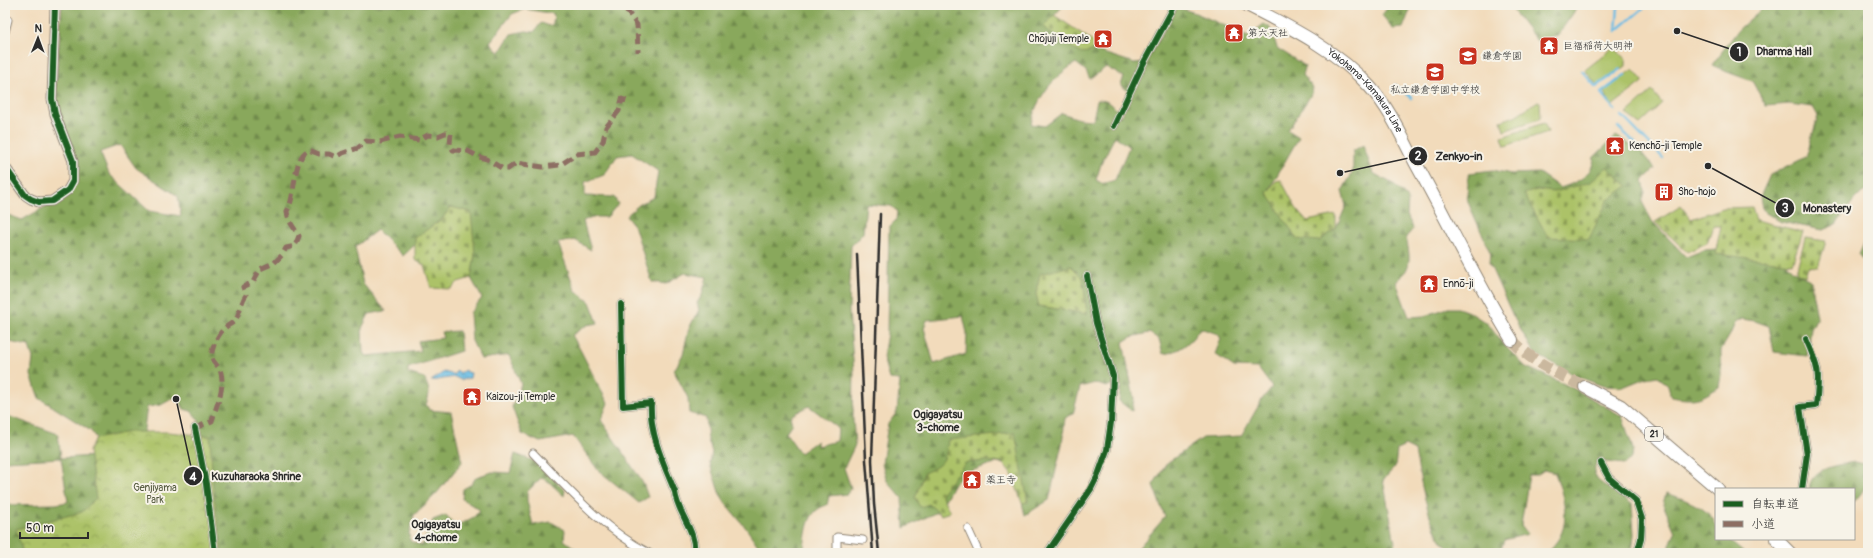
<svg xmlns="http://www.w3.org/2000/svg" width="1873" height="558" font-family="Pangolin,'Klee One',sans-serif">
<defs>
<pattern id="forest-firs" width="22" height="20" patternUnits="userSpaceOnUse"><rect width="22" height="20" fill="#89a85c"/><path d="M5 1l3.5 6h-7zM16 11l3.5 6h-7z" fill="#70894c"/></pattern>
<pattern id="cemetery-stones" width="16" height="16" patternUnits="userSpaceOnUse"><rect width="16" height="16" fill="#acc267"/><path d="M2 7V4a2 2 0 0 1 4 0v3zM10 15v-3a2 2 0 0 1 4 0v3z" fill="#8c9e55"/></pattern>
<pattern id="park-crowns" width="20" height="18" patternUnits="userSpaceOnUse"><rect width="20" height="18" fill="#acc267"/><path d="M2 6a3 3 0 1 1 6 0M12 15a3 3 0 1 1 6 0" fill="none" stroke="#8c9e55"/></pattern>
<pattern id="water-ripples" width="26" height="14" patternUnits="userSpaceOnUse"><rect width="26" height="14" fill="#69bde5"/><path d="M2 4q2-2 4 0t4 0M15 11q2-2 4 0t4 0" fill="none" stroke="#579aba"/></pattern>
</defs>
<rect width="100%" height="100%" fill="#f7f3e8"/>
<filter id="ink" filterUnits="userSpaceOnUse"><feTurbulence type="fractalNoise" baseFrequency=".025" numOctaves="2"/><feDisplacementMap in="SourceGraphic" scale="8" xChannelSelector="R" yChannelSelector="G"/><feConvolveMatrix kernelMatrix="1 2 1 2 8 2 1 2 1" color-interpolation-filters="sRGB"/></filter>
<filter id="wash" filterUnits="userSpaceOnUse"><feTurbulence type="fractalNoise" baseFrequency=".012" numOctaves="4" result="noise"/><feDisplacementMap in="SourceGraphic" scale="16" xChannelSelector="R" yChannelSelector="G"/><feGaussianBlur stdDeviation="0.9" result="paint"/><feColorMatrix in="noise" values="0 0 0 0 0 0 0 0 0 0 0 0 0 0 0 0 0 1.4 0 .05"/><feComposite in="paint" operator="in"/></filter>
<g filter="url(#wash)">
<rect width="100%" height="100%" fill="#f2dbbb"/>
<g fill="url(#forest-firs)" stroke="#5a6a44" fill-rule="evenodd">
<path d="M 62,5 L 621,5 L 628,14 L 638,11 L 638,5 L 1064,5 L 1043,27 L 1090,52 L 1093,48 L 1097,51 L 1134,63 L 1146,62 L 1177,7 L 1198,14 L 1248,36 L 1264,24 L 1271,28 L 1277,48 L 1305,66 L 1302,75 L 1313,88 L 1312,93 L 1288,130 L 1299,137 L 1267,193 L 1319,241 L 1336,229 L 1346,206 L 1342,191 L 1353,172 L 1353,151 L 1363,145 L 1373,173 L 1395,185 L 1408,199 L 1407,215 L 1413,229 L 1406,237 C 1410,258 1413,267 1396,282 L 1409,317 L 1424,316 L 1448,308 L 1458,308 L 1469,312 L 1488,324 L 1503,344 L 1526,367 L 1571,387 L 1622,416 L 1633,449 L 1632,458 L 1624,464 L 1598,461 C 1594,465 1593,473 1597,479 C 1602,485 1624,498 1632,504 L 1634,534 L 1632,553 L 1551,553 L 1550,549 C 1573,528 1565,500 1555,473 L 1544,470 L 1537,475 L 1529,475 L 1521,525 L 1528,534 L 1504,540 L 1500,553 C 1487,553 1470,556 1457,553 C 1430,546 1420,476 1415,451 L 1405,446 L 1397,450 L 1395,467 L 1383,480 L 1397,553 L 1134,553 L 1165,517 L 1153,485 L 1167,463 L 1203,438 L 1241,436 L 1263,398 L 1272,387 L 1258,368 L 1234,367 L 1215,354 L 1221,339 L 1218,334 L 1200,328 C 1191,343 1179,352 1163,354 L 1159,339 L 1149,333 L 1131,337 L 1123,342 L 1134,399 L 1132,411 L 1119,401 L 1121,381 L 1106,387 L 1095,383 L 1080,387 L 1073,414 L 1065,418 L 1062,444 L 1049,500 L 1025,515 L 1014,469 L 998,462 L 971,471 L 954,483 L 939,511 L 904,528 L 902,498 L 887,481 L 882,464 L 888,424 L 897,412 L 900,380 L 889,379 L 883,357 L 887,333 L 889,227 L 896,220 L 897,211 L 891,206 L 866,204 L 863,233 L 851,246 L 849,312 L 854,372 L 853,420 L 855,445 L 844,468 L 851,488 L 847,494 L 829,496 L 827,505 C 805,511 807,534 803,553 L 763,553 L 746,528 L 725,503 L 719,492 L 710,464 L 712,452 L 708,440 L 706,418 L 689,413 L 688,398 L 674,371 L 683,354 L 689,328 L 699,310 L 697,303 L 702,295 L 707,277 L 685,273 L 666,284 L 652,282 L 635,228 L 626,216 L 640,204 L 654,197 L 658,171 L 632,154 L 617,156 L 604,175 L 585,182 L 585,196 L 614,197 L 618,204 L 607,217 L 592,217 L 583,221 L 591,250 L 575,240 L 558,243 L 575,290 L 590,302 L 598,323 L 587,325 L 572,335 C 585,357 595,381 608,403 L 601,420 L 643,483 L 648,497 L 639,503 L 598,470 L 573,436 L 540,442 L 522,434 L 512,407 L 521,384 L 509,355 L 481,359 L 472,341 L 470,313 L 482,298 L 471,278 L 475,254 L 451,207 L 442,219 L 403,256 L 377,230 L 355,247 L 363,284 L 386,311 L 369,314 L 362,328 L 363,353 L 367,356 L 421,351 L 418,341 L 443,338 L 441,332 L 459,331 L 461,351 L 408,368 L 408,373 L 424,378 C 429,388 431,393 426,404 L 429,410 L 451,412 L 462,462 L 436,494 L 414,515 L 409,533 L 410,541 L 422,546 L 433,520 L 446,515 L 456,526 L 474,517 L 480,510 L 462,499 L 463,489 L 472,484 L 476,477 L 492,472 L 510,473 L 515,454 L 537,462 L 565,490 L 564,496 L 548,481 L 541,478 L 527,492 L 527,501 L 533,525 L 551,522 L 565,530 L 564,540 L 576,549 L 578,553 L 5,553 L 5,505 L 56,504 L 68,502 L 61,458 L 5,461 L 5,415 L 58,434 L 61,458 L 96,456 L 203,470 L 199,420 L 191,411 L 184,409 L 177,396 L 161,405 L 147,407 L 144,429 L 138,446 L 104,450 L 91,431 L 39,398 L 31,375 L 33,358 L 29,346 L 5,341 L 5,214 L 22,220 L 71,192 L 78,172 L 78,164 L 61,121 L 55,93 ZM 525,9 L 554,14 L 553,23 L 550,26 L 541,23 L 534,32 L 526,31 L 511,34 L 499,53 L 490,42 L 512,14 ZM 1076,63 L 1086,71 L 1090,79 L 1106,67 L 1124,77 L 1121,85 L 1132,94 L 1120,117 C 1115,106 1110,100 1097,100 L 1093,120 L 1079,119 L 1062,113 L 1045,126 L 1031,124 C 1036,98 1054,76 1076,63 ZM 1115,136 L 1129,147 L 1115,180 L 1103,184 L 1096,180 L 1101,164 ZM 120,145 L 136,168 L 178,196 L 181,216 L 149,211 L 109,174 L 100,152 ZM 1071,266 L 1087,314 L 1039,306 L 1062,269 ZM 963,316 L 967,333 L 966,354 L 934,364 L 924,328 L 927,320 ZM 809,406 L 838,428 L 837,441 L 817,446 L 817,441 L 800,453 L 786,433 L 792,424 L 790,416 Z"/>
<polygon points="1387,5 1412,5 1403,28 1393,29 1382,15 1388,7"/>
<polygon points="1512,5 1579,5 1557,36 1538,42 1512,9"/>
<polygon points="1766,5 1868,5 1868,187 1851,204 1836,225 1823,230 1781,222 1766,213 1762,208 1760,197 1770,175 1806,157 1818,116 1813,107 1789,104 1766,106 1752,81 1727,72 1712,65 1739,29"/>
<path d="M 1616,136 L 1640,151 L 1655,169 L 1643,180 L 1645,192 L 1642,202 L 1652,221 L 1686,257 L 1704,250 L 1717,249 L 1783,260 L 1793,271 L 1810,280 L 1817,317 L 1811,329 L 1807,356 L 1774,352 L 1769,326 L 1755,321 L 1742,319 L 1735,323 L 1730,335 L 1721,350 L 1721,375 L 1719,387 C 1699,400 1695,401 1671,397 L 1668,386 L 1658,376 L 1645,378 L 1623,387 L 1603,386 L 1574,375 L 1534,353 L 1513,316 L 1489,263 L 1490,252 L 1468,202 L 1467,194 L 1469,173 L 1493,170 L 1511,174 L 1539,173 L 1560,188 C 1576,183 1593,176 1594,157 Z"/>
<polygon points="1868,234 1868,262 1862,259 1859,255"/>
<path d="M 1855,462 L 1864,464 L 1868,469 C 1868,481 1864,493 1854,501 L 1854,489 L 1809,489 C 1811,467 1838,465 1855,462 Z"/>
<path d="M 1666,493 C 1681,498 1712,508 1716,526 C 1717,530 1716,535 1716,539 L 1727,539 L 1744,553 L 1670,553 L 1670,545 L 1675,532 L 1663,504 Z"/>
</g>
<g fill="url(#cemetery-stones)" stroke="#6c7649">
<polygon points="1054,15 1097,44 1090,52 1080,53 1043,27"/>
<polygon points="1607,167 1628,186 1608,200 1589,239 1548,237 1524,194 1537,190 1554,192 1591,182"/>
<polygon points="1281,180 1296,208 1307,221 1336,215 1336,229 1319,241 1297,239 1267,193 1276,181"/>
<polygon points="1681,206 1691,219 1723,208 1752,207 1756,220 1803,232 1792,263 1715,254 1721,226 1713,226 1707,243 1687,252 1655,222"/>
<polygon points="451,207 471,212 475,254 471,278 458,282 451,289 431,288 424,265 415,260 415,238 442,219"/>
<polygon points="1805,238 1826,241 1818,267 1808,266 1805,276 1796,272"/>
<polygon points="1071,266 1083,278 1087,314 1039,306 1036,294 1040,274"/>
<path d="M 1015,433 L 1028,502 L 1022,503 L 1012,474 L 1002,462 L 986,461 L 965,463 L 941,494 L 950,512 L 941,515 L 929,504 L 920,507 L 915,498 L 924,473 C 944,464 945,462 948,440 Z"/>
</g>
<polygon fill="url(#park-crowns)" stroke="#6c7649" points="129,432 167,432 210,436 213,488 222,553 23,553 16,529 82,512 96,498 89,451 95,439"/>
<g fill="#acc267" stroke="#6c7649">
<polygon points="1614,47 1626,60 1626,66 1599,85 1595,83 1585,70"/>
<polygon points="1633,69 1643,81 1643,82 1612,106 1603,91"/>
<polygon points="1652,91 1662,103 1640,124 1626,114"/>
<polygon points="1538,101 1540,102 1541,118 1504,131 1501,121 1515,116"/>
<polygon points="1544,123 1548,132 1505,146 1502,137"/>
</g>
<polygon fill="url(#water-ripples)" stroke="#4a7488" points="457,370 460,373 465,370 466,372 471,373 470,378 461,380 455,377 431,381 444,372 454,375"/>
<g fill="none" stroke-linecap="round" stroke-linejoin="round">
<g stroke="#69bde5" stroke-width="2.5">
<polyline points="1616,31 1647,5"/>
<polyline points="1616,31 1618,7 1621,5"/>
<polyline points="1582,71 1596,87 1621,69"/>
<polyline points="1395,85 1412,98"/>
<polyline points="1615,110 1601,93 1625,75"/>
<polyline points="1622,116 1663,158"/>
<polyline points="1618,127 1635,143"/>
</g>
</g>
</g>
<g filter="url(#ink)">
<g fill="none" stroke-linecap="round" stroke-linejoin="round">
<path stroke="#cab89e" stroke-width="12" stroke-dasharray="12 6" stroke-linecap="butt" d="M 1512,340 C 1533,363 1558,373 1585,387"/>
<g stroke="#8e8373" stroke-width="9">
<g id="minor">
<polyline points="5,32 8,20"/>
<polyline points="1114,126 1142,66 1175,5"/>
<path d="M 621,304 L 623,406 L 651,403 C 649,433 664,465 675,492 C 677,513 697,531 694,553"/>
<polyline points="195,428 206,484 215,553"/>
<path d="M 533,453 C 569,490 603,529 649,553"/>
<polyline points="1601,463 1609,478 1636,501 1642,519 1641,539 1637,553"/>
<path d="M 1802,489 L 1807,454 L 1800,407 L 1816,405 C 1820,374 1819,368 1806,339"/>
<polyline points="968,529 979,553"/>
<polyline points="837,553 837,537 863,540"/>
<polyline points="1047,553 1091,489 1098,475 1107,450 1111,422 1113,376 1096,323 1087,276"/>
</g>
</g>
<g stroke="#8e8373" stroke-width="11">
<polyline id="tertiary" points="5,167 25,195 31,199 39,202 52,201 68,190 73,181 73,161 55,114 52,99 55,5"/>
</g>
<g stroke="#8e8373" stroke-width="14">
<g id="primary">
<path id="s1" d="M 1247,5 C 1290,27 1338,51 1370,87 C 1390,109 1402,137 1415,162 C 1448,221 1477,283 1512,340"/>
<polyline points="1585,387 1621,406 1718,489"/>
<polyline points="1776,539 1790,553"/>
</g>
</g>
<use href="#minor" stroke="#fff" stroke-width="7"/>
<use href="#tertiary" stroke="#fff" stroke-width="9"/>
<use href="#primary" stroke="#fff" stroke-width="12"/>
<g stroke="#2b2b2b" stroke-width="2.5">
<polyline points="857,254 866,460 873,553"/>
<polyline points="879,553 874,504 872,460 880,214"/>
</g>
<g stroke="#8d6e63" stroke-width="5" stroke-dasharray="10 5" stroke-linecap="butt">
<polyline points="625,8 637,25 638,52"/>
<path d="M 195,428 L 212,421 C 216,406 225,389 221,373 C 218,362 208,363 213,348 C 215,341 220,332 226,327 C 230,324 234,323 237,317 C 240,311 242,300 246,295 L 243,287 L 253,282 L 260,269 L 274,263 L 282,255 L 286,248 L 295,246 L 299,236 C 294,227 288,222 287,211 C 296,199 292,156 309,150 L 319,154 L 329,154 L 336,157 L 343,153 L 358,148 L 366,141 L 380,142 L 400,137 L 419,140 L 428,135 L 438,136 L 445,133 L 451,133 L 450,144 L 453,150 L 468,151 L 479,157 L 487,159 L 503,169 L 508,169 L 516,163 L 543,167 L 560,165 L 577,154 L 595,152 L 603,141 L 606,127 L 619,111 L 622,99 L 628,101"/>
</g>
<g stroke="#f7f3e8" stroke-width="8">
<g id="cycleway">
<polyline points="1114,126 1142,66 1175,5"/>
<polyline points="5,167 25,195 31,199 39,202 52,201 68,190 73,181 73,161 55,114 52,99 55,5"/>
<path d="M 621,304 L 623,406 L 651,403 C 649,433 664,465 675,492 C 677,513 697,531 694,553"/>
<polyline points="195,428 206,484 215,553"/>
<polyline points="1601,463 1609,478 1636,501 1642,519 1641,539 1637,553"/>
<path d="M 1802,489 L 1807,454 L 1800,407 L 1816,405 C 1820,374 1819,368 1806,339"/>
<polyline points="1047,553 1091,489 1098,475 1107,450 1111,422 1113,376 1096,323 1087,276"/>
</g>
</g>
<use href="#cycleway" stroke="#1b5e20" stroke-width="6"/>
</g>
</g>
<defs>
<g id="temple-square" transform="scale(1)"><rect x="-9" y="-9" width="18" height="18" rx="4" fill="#c8321e" stroke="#f7f3e8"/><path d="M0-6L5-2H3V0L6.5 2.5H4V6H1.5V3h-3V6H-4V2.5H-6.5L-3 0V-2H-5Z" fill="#fff"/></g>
<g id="school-square" transform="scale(1)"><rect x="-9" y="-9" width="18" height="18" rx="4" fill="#c8321e" stroke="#f7f3e8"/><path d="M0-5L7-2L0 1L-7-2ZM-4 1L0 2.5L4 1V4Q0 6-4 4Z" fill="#fff"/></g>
<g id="building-square" transform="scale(1)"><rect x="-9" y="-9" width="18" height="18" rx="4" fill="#c8321e" stroke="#f7f3e8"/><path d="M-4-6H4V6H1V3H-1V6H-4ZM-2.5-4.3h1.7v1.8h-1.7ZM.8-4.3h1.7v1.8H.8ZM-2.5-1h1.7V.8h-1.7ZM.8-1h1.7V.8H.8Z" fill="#fff"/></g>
</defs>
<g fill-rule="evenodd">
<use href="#temple-square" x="1234" y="33"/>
<use href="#temple-square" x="1103" y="39"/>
<use href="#temple-square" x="1549" y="46"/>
<use href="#school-square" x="1468" y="56"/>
<use href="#school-square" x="1435" y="72"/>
<use href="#temple-square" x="1615" y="146"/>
<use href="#building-square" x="1664" y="192"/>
<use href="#temple-square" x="1429" y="284"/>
<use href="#temple-square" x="472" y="397"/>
<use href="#temple-square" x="972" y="480"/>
</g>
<g text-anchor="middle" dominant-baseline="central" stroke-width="4" stroke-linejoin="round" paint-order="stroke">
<rect fill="#f7f3e8" stroke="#686764" stroke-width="1" x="1645" y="427" width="18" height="14" rx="3"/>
<g font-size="9" font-weight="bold" fill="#2b2b2b">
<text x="1654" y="434">21</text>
</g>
<g font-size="10" fill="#2b2b2b" stroke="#f7f3e8" text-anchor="start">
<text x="1248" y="33">第六天社</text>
<text x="1089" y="39" text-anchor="end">Chōjuji Temple</text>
<text x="1563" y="46">巨福稲荷大明神</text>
<text x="1482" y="56">鎌倉学園</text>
<text x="1435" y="90" text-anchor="middle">私立鎌倉学園中学校</text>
<text x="1629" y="146">Kenchō-ji Temple</text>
<text x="1678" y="192">Sho-hojo</text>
<text x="1443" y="284">Ennō-ji</text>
<text x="486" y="397">Kaizou-ji Temple</text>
<text x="986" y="480">薬王寺</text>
</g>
<g font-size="10" fill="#2b2b2b" stroke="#f7f3e8">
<text stroke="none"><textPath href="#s1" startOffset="148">Yokohama-Kamakura Line</textPath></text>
</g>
<g font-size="10" fill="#52583d" stroke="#f7f3e8">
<text x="155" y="488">Genjiyama<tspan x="155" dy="12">Park</tspan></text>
</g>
<g font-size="11" font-weight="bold" fill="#2b2b2b" stroke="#f7f3e8">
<text x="938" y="414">Ogigayatsu<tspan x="938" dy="13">3-chome</tspan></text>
<text x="436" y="524">Ogigayatsu<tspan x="436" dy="13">4-chome</tspan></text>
</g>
</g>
<path fill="none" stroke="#2b2b2b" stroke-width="1.5" d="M1677 31L1739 52M1340 173L1418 156M1708 166L1785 208M176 399L193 476"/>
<g fill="#2b2b2b" stroke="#f7f3e8" stroke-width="1.5">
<circle cx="1677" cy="31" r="4"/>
<circle cx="1340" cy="173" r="4"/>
<circle cx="1708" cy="166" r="4"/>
<circle cx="176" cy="399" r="4"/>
<circle cx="1739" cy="52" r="10"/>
<circle cx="1418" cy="156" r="10"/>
<circle cx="1785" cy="208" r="10"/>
<circle cx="193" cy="476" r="10"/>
</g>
<g font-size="12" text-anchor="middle" font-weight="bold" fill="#fff">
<text x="1739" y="56">1</text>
<text x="1418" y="160">2</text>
<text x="1785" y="212">3</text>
<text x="193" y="481">4</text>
</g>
<g font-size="11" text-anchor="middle" font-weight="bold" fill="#2b2b2b" stroke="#f7f3e8" stroke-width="4" stroke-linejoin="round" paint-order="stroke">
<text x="1784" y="55">Dharma Hall</text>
<text x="1459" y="160">Zenkyo-in</text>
<text x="1827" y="212">Monastery</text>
<text x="256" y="480">Kuzuharaoka Shrine</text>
</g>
<rect width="1873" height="558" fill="none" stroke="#f7f3e8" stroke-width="20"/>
<rect x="1715" y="488" width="140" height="52" fill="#f7f3e8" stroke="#a5a39c"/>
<rect x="1723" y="501" width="20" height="6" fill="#1b5e20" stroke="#a5a39c"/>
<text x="1751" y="508" font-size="12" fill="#2b2b2b">自転車道</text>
<rect x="1723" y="521" width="20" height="6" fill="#8d6e63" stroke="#a5a39c"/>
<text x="1751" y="528" font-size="12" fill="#2b2b2b">小道</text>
<g transform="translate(38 38) rotate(1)" stroke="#f7f3e8" stroke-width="3" paint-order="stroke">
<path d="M0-3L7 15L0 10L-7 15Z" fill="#2b2b2b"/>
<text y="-6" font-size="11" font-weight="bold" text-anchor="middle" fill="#2b2b2b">N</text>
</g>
<path d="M20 532v6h68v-6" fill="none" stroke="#2b2b2b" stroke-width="2"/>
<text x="26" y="532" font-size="12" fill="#2b2b2b" stroke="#f7f3e8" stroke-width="3" paint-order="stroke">50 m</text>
</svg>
